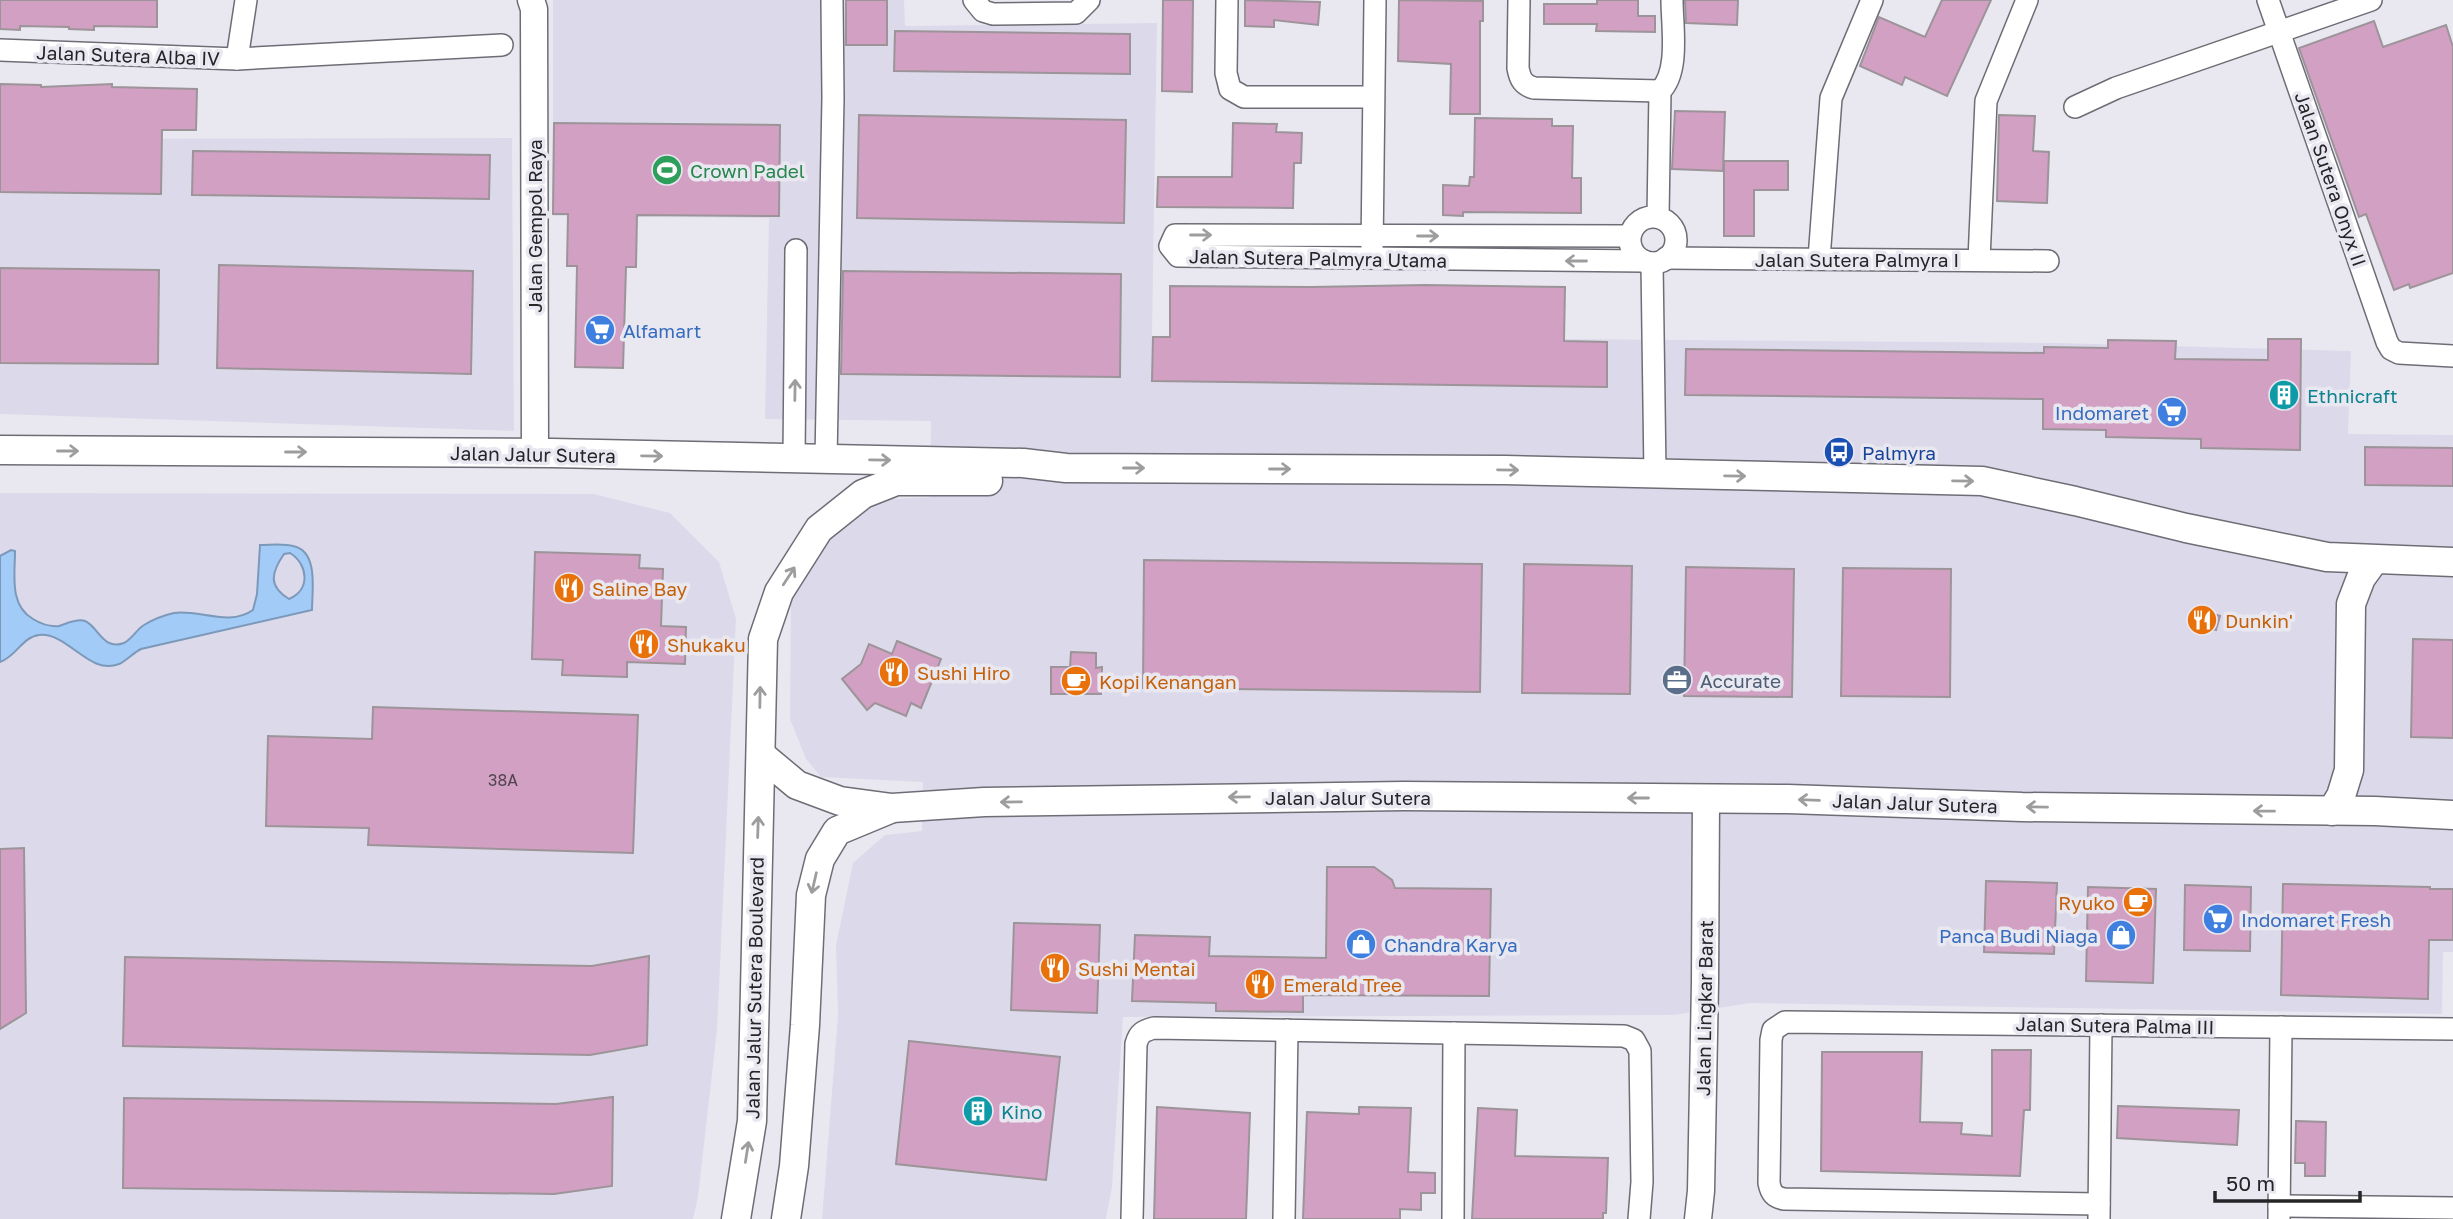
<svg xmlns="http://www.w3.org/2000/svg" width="2453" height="1219" font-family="'Golos Text',sans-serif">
<rect width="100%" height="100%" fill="#e9e8f1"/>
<g fill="#dcdaea">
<polygon points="553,0 904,0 905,26 1157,23 1152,336 2058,343 2351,351 2348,434 2453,435 2453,952 2443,952 2442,1014 1750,1003 1674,1015 1123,1017 1112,1187 1106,1219 822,1219 838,1015 836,945 853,863 885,835 922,831 923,782 821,777 806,759 790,719 791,589 822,542 877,500 930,497 931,421 765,419 769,218 553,216"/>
<polygon points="512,138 514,431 0,414 0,139"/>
<polygon points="0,493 594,494 670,513 719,562 736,619 717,1030 698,1197 693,1219 0,1219"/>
</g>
<path fill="#a2cbf7" stroke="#7c99b9" stroke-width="2" fill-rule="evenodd" d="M 260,545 C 270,545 283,543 293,546 C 319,551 312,591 312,610 L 141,649 C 133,653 126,661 119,664 C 89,676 68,632 39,635 C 22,637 16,657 0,662 L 0,556 L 11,550 L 15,551 C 15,575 9,605 33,619 C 41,624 49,627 59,626 C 66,624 77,618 85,621 C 98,626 103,651 124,643 C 132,639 137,629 144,625 C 152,620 165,615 174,613 C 198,609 229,627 253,610 L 257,594 ZM 290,553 C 308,564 311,590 289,599 C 268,586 271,573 284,554 Z"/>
<g fill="#d2a0c3" stroke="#9c9499" stroke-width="2">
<polygon points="0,0 157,0 157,27 94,26 94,30 69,29 69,27 20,26 20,30 0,29"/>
<rect x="846" y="0" width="41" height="45"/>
<polygon points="1163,0 1193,0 1192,92 1162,91"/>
<polygon points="1245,0 1320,2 1318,25 1274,20 1274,27 1245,26"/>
<polygon points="1399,0 1483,1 1483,21 1480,21 1480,114 1450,114 1451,64 1398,61"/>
<polygon points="1597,0 1638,0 1638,16 1655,16 1655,32 1596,31 1597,24 1544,24 1544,4 1597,4"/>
<polygon points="1685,0 1738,0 1737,25 1686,23"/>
<polygon points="1942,0 1991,0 1947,96 1905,77 1902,85 1860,66 1879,17 1925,37"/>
<polygon points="2374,21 2383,47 2446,25 2453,47 2453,273 2410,288 2409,284 2394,290 2366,214 2359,217 2299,48"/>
<polygon points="895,31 1130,34 1130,74 894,71"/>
<polygon points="0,84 41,85 41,87 112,84 112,87 197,89 196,130 162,130 161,194 0,192"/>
<polygon points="1675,111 1725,112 1723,171 1672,169"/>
<polygon points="859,115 1126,120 1124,223 857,218"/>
<polygon points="1999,115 2035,116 2033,151 2049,152 2047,203 1997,201"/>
<polygon points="1475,118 1552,119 1552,126 1573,126 1572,178 1581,178 1581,213 1463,212 1463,216 1443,215 1443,185 1469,186 1470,177 1474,177"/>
<polygon points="554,123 780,125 779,216 637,215 636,267 626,267 623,368 575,367 577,266 567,266 568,214 553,214"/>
<polygon points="1233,123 1277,124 1276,132 1302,133 1301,163 1294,163 1293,208 1157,207 1158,177 1232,177"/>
<polygon points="193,151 490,155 489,199 192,195"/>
<polygon points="1724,161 1788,161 1788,190 1754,190 1754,236 1724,236"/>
<polygon points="219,265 473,271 471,374 217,368"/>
<polygon points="0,268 159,270 158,364 0,363"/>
<polygon points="843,271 1121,274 1120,377 841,374"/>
<polygon points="1425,285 1565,287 1564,341 1607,342 1607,387 1152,381 1153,337 1170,337 1170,286 1311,287"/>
<polygon points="2268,339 2301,339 2300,450 2201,448 2201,439 2106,437 2106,430 2043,429 2043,399 1685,395 1686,349 2044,353 2044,347 2108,348 2108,340 2176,341 2175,359 2268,360"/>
<polygon points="2365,447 2453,448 2453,486 2365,485"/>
<polygon points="535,552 640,555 639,568 663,569 661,626 686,627 685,664 627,662 627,677 562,675 563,660 532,659"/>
<polygon points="1144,560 1482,564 1480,692 1143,688"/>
<polygon points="1524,564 1632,566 1630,694 1522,693"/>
<polygon points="1686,567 1794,569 1792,697 1684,696"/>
<polygon points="1843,568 1951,569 1950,697 1841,696"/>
<polygon points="2194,608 2220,616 2216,630 2189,622"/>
<polygon points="2413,639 2453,640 2453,738 2411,737"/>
<polygon points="897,641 941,659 921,708 911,703 906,716 875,703 867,710 842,679 861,664 869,644 892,654"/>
<polygon points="1071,652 1096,653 1096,668 1102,667 1101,694 1051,694 1051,667 1070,667"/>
<polygon points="373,707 638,715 633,853 368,845 369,828 266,826 268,736 372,739"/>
<polygon points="24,848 26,1013 0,1029 0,849"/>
<polygon points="1327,867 1374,867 1392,880 1395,888 1491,889 1489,996 1303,995 1303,1012 1216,1011 1216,1003 1132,1001 1135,935 1210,937 1209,956 1326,958"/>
<polygon points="1986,881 2057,883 2054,954 1984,952"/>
<polygon points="2283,884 2430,887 2430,889 2453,889 2453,940 2429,940 2428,999 2281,995"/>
<polygon points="2185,885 2251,887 2250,951 2184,950"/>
<polygon points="2088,887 2156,889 2153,983 2086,981"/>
<polygon points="1014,923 1100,925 1097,1013 1011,1010"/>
<polygon points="649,956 647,1045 590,1055 123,1046 125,957 592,966"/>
<polygon points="909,1041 1060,1057 1046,1180 896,1164"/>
<polygon points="1992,1050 2031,1050 2030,1110 2024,1110 2020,1176 1821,1171 1822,1052 1922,1052 1920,1122 1962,1123 1961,1134 1992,1136"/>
<polygon points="613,1097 612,1186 554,1194 123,1188 124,1098 556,1104"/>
<polygon points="2118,1106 2239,1110 2237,1145 2117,1138"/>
<polygon points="1157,1107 1250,1113 1246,1219 1154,1219"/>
<polygon points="1359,1107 1411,1108 1408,1172 1435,1173 1435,1193 1421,1193 1421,1210 1400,1209 1400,1219 1303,1219 1307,1112 1359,1114"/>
<polygon points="1478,1108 1517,1110 1515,1156 1608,1158 1606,1213 1603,1213 1603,1219 1472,1219"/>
<polygon points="2296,1121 2326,1122 2325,1176 2305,1176 2305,1163 2295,1163"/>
</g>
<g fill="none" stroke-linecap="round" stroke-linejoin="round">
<g stroke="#6e6d75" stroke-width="24">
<g id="minor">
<polyline points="974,0 983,11 993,14 1076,13 1089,0"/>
<polyline points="1227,0 1226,73 1230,89 1244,97 1373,97"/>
<path d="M 1519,0 L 1518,68 C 1520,79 1523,85 1534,88 L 1660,91"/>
<polyline points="2268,0 2387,342 2391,349 2399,353 2453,356"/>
<polyline points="0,50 237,59 502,45"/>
<polyline points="237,59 246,0"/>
<polyline points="2075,107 2116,88 2371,0"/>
<path d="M 1658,217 L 1660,91 C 1680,72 1672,26 1672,0"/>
<circle cx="1653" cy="240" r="23"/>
<polyline points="1630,236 1175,235 1170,246 1178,256 1644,261"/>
<polyline points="1372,250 1375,0"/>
<polyline points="1666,258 2048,261"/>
<polyline points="1819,259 1831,98 1872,0"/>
<polyline points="1979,260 1986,101 2027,0"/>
<polyline points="1652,263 1655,474"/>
<polyline points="794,458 796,250"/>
<polyline points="826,459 833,98 832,0"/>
<path d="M 2099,1204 L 1784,1199 C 1774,1197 1771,1193 1769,1183 L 1771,1040 L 1773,1030 L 1785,1022 L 2453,1029"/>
<polyline points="2279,1206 2453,1208"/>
<path d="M 1132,1219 L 1136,1044 C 1139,1033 1143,1031 1154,1028 L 1624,1036 L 1634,1040 L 1640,1051 L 1642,1182 L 1639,1219"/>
<polyline points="1284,1219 1287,1030"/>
<polyline points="1453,1219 1454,1033"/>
<polyline points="2099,1219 2101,1025"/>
<polyline points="2279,1219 2281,1027"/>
</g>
</g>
<g stroke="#6e6d75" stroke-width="29">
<g id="tertiary">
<polyline points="531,0 534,9 535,453"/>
<polyline points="1698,1219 1701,1191 1705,983 1706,798"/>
</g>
</g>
<g stroke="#6e6d75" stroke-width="31">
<g id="secondary">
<polyline points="0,450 552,453 1023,463 1066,468 1505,470 1982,481 2075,501 2186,528 2327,557 2453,562"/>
<polyline points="761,755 797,785 840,801 892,808 984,802 1404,796 1788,799 2022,807 2375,811 2453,815"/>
<polyline points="2332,811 2341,796 2349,770 2351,604 2361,578 2374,560"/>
<polyline points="736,1219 752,1121 763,639 779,592 819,529 863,494 896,481 988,481"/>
<polyline points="786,1219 794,1166 805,1025 811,895 820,859 837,831 890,809"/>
</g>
</g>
<use href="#minor" stroke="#fff" stroke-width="21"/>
<use href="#tertiary" stroke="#fff" stroke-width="26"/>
<use href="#secondary" stroke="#fff" stroke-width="28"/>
</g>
<defs><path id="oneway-shaft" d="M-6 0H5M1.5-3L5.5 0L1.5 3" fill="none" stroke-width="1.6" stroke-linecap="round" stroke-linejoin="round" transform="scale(1.75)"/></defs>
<g stroke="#9d9d9e">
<use href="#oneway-shaft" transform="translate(1201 235)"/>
<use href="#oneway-shaft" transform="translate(1428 236)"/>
<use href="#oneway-shaft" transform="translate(1576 261) rotate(-180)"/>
<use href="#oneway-shaft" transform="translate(795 390) rotate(-89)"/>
<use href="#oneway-shaft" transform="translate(68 451)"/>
<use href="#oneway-shaft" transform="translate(296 452)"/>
<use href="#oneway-shaft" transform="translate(652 456) rotate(1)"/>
<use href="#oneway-shaft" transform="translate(880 460) rotate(1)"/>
<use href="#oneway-shaft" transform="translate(1134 468)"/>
<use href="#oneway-shaft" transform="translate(1280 469)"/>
<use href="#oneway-shaft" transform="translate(1508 470) rotate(1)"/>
<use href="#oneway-shaft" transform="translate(1735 476) rotate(1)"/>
<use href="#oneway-shaft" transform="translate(1963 481) rotate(1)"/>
<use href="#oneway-shaft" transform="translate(789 576) rotate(-57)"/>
<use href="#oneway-shaft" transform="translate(760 697) rotate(-89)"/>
<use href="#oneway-shaft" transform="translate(1239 797) rotate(179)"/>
<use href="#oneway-shaft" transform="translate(1638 798) rotate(-180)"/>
<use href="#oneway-shaft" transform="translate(1809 800) rotate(-178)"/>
<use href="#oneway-shaft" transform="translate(1011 802) rotate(179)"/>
<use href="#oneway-shaft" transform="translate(2037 807) rotate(-179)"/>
<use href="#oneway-shaft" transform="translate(2264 811) rotate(-179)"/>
<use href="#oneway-shaft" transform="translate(758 827) rotate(-88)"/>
<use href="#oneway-shaft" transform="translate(814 883) rotate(103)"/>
<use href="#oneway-shaft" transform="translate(747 1152) rotate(-81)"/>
</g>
<defs>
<g id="stadium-disc" transform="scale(1.575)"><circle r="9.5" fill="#2e9e5b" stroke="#e9e8f1"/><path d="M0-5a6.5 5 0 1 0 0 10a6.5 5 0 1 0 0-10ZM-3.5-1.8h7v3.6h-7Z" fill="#fff"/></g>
<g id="supermarket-disc" transform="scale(1.575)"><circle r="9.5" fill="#3f7fe0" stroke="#e9e8f1"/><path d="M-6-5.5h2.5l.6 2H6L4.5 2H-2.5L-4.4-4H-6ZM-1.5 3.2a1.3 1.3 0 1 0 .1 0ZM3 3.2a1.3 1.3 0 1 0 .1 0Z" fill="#fff"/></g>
<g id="building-disc" transform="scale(1.575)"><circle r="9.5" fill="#0f9aa8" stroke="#e9e8f1"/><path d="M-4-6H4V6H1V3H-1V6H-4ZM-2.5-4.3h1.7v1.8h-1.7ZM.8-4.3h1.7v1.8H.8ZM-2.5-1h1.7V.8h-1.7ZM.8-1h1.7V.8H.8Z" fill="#fff"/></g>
<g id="bus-disc" transform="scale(1.575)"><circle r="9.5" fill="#1a4fb4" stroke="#e9e8f1"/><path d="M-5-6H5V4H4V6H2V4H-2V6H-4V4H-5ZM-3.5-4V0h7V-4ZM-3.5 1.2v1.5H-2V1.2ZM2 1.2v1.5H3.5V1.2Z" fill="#fff"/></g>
<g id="restaurant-disc" transform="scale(1.575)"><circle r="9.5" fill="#e8710a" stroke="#e9e8f1"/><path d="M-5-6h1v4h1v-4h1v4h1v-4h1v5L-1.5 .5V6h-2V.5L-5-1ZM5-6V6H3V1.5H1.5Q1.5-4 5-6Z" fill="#fff"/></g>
<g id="office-disc" transform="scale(1.575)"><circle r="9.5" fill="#5c6f8a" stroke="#e9e8f1"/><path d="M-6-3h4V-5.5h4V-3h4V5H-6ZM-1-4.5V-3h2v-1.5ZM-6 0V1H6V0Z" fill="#fff"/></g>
<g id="cafe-disc" transform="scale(1.575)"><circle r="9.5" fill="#e8710a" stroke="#e9e8f1"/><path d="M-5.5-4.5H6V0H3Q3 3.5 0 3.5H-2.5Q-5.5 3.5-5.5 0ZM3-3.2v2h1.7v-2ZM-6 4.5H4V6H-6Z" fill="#fff"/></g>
<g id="shop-disc" transform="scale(1.575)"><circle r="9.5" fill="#3f7fe0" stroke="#e9e8f1"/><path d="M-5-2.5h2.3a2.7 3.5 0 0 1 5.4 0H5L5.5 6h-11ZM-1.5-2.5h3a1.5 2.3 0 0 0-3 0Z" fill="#fff"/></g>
</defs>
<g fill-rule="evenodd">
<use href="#stadium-disc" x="667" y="170"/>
<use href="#supermarket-disc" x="600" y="330"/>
<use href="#building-disc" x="2284" y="395"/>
<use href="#supermarket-disc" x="2172" y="412"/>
<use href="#bus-disc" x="1839" y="452"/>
<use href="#restaurant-disc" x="569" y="588"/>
<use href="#restaurant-disc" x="2202" y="620"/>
<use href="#restaurant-disc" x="644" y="644"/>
<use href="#restaurant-disc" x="894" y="672"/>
<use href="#office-disc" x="1677" y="680"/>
<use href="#cafe-disc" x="1076" y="681"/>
<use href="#cafe-disc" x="2138" y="902"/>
<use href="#supermarket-disc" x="2218" y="919"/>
<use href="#shop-disc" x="2121" y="935"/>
<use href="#shop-disc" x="1361" y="944"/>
<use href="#restaurant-disc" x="1055" y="968"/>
<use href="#restaurant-disc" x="1260" y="984"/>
<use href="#building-disc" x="978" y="1111"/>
</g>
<g text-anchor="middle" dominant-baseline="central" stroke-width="7" stroke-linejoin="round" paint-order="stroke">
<g font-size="16" fill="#50444f">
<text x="503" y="780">38A</text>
</g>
<g font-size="19" fill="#252528" stroke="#e9e8f1">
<text transform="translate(128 55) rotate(2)">Jalan Sutera Alba IV</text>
<text transform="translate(2331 179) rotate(71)">Jalan Sutera Onyx II</text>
<text transform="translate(534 226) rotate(-90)">Jalan Gempol Raya</text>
<text transform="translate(1318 258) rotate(1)">Jalan Sutera Palmyra Utama</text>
<text x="1857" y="259">Jalan Sutera Palmyra I</text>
<text transform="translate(533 454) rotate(1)">Jalan Jalur Sutera</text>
<text x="1348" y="797">Jalan Jalur Sutera</text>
<text transform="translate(1915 803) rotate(2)">Jalan Jalur Sutera</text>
<text transform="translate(754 988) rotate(-89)">Jalan Jalur Sutera Boulevard</text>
<text transform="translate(1704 1008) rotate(-89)">Jalan Lingkar Barat</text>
<text transform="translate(2115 1025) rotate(1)">Jalan Sutera Palma III</text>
</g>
<g font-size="19" fill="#27864d" stroke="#e9e8f1" text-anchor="start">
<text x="690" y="170">Crown Padel</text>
</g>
<g font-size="19" fill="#366cbe" stroke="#e9e8f1" text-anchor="start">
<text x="623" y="330">Alfamart</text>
<text x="2149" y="412" text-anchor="end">Indomaret</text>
<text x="2241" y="919">Indomaret Fresh</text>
<text x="2098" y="935" text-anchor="end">Panca Budi Niaga</text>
<text x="1384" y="944">Chandra Karya</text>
</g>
<g font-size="19" fill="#0d838f" stroke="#e9e8f1" text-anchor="start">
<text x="2307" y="395">Ethnicraft</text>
<text x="1001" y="1111">Kino</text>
</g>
<g font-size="19" fill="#164399" stroke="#e9e8f1" text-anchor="start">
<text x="1862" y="452">Palmyra</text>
</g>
<g font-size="19" fill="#c56008" stroke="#e9e8f1" text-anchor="start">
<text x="592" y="588">Saline Bay</text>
<text x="2225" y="620">Dunkin'</text>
<text x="667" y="644">Shukaku</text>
<text x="917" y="672">Sushi Hiro</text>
<text x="1099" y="681">Kopi Kenangan</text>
<text x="2115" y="902" text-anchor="end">Ryuko</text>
<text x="1078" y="968">Sushi Mentai</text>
<text x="1283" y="984">Emerald Tree</text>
</g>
<g font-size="19" fill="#4e5e75" stroke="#e9e8f1" text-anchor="start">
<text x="1700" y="680">Accurate</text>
</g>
</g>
<path d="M2215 1191v10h145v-10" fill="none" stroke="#252528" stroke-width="3.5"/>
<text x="2226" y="1191" font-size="21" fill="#252528" stroke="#e9e8f1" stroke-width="5" paint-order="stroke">50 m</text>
</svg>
